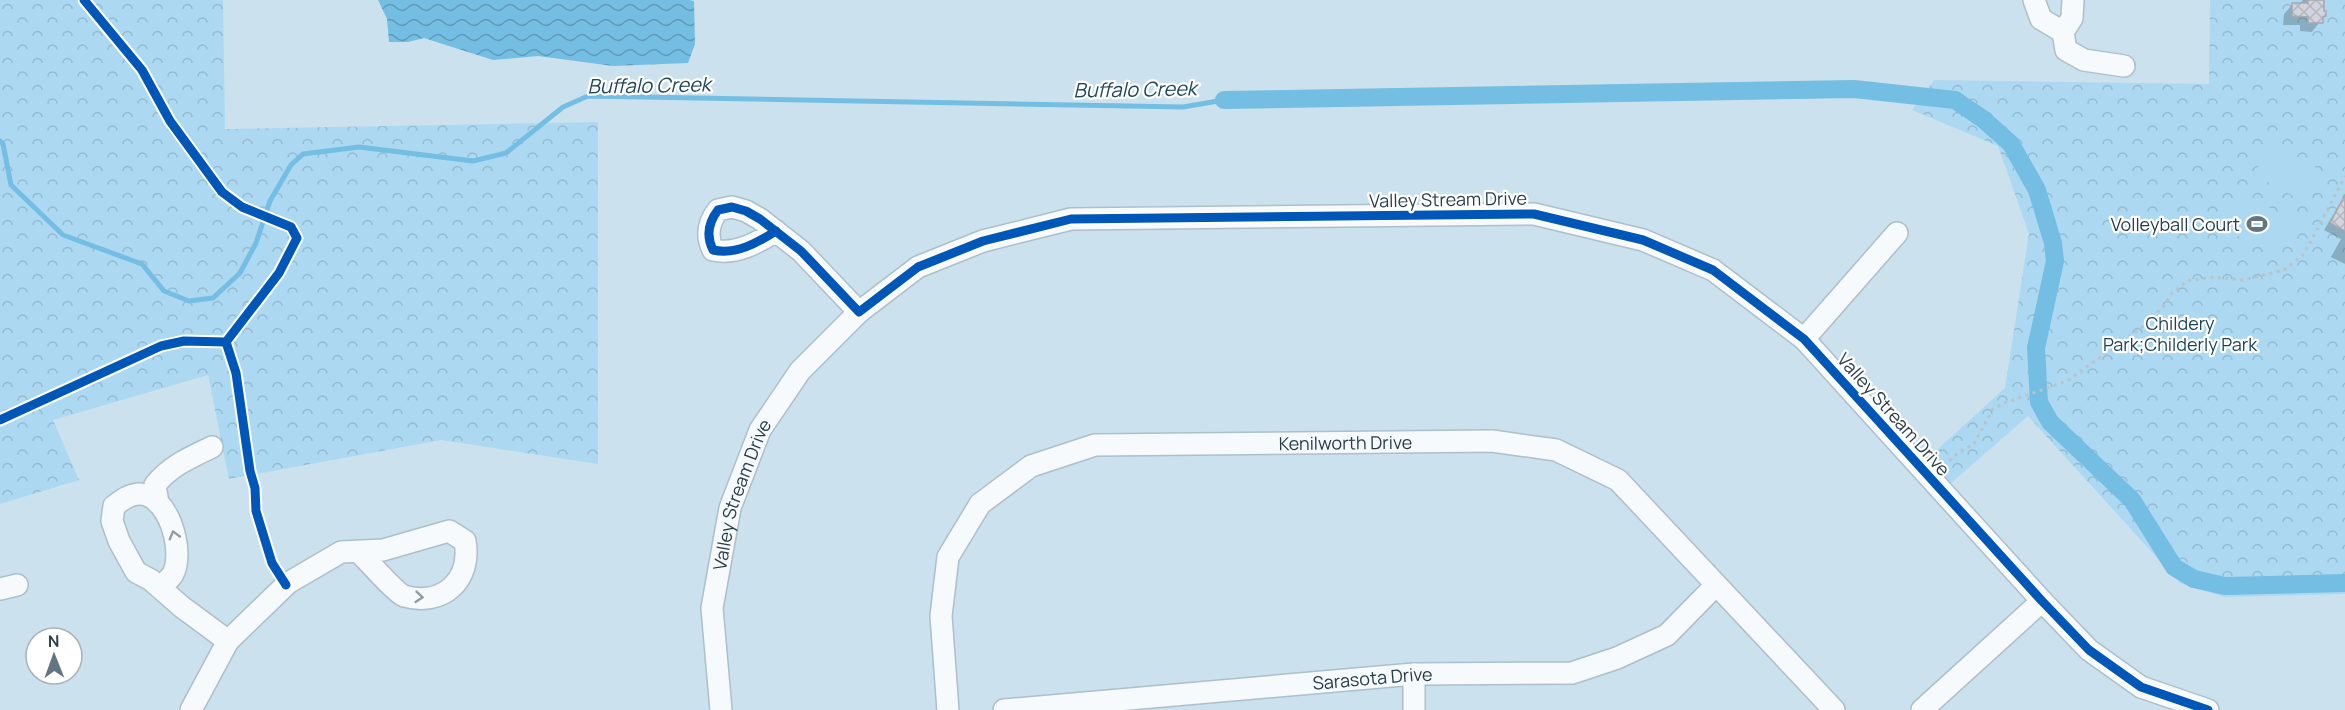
<svg xmlns="http://www.w3.org/2000/svg" width="2345" height="710" font-family="Manrope,sans-serif">
<defs>
<pattern id="park-crowns" width="20" height="18" patternUnits="userSpaceOnUse" patternTransform="scale(1.5)"><rect width="20" height="18" fill="#acd9f1"/><path d="M2 6a3 3 0 1 1 6 0M12 15a3 3 0 1 1 6 0" fill="none" stroke="#94bbd0"/></pattern>
<pattern id="water-waves" width="16" height="10" patternUnits="userSpaceOnUse" patternTransform="scale(1.5)"><rect width="16" height="10" fill="#74bee3"/><path d="M0 5q4-4 8 0t8 0" fill="none" stroke="#5f9cba"/></pattern>
<pattern id="building-cross-hatch" width="8" height="8" patternUnits="userSpaceOnUse" patternTransform="scale(1.5)"><rect width="8" height="8" fill="#d2d3dc"/><path d="M0 0l8 8M0 8l8-8" fill="none" stroke="#b4b6be"/></pattern>
</defs>
<rect width="100%" height="100%" fill="#cbe1ed"/>
<g fill="url(#park-crowns)">
<polygon points="0,0 223,0 225,129 598,122 598,464 441,440 229,479 208,375 53,420 79,480 0,504"/>
<polygon points="2210,0 2345,0 2345,594 2224,597 2180,583 2028,416 1949,485 1928,458 2005,388 2029,234 1998,146 1912,110 1934,80 2209,84"/>
</g>
<g fill="#acd9f1">
<polygon points="2272,143 2320,170 2302,201 2254,174"/>
<polygon points="2238,192 2295,221 2277,255 2220,227"/>
</g>
<polygon fill="url(#water-waves)" points="378,0 689,0 694,1 695,44 688,63 613,66 538,56 493,60 424,38 408,42 389,42 387,19"/>
<g fill="#0003">
<polygon points="2303,0 2322,0 2322,12 2325,15 2312,32 2300,31 2300,25 2283,25 2284,14 2293,4 2300,3"/>
<polygon points="2345,195 2345,264 2331,257 2341,239 2324,230"/>
</g>
<g fill="none" stroke-linecap="round" stroke-linejoin="round">
<polyline stroke="#74bee3" stroke-width="5" points="0,141 3,144 11,185 63,235 142,264 164,291 189,301 213,298 240,273 256,243 270,201 291,165 303,154 359,147 473,161 506,153 563,107 588,96 1183,107 1224,100"/>
<polyline stroke="#74bee3" stroke-width="18" points="1224,100 1854,89 1955,100 1983,119 2011,144 2037,190 2053,243 2055,261 2036,348 2039,402 2050,422 2132,500 2174,567 2194,579 2225,586 2345,583"/>
</g>
<g fill="url(#building-cross-hatch)" stroke="#a7a8b1" stroke-width="1.5">
<polygon points="2308,0 2324,0 2324,11 2326,11 2326,16 2323,17 2323,23 2308,23 2308,17 2292,16 2292,3 2308,3"/>
<polygon points="2345,195 2345,231 2330,223"/>
</g>
<g fill="none" stroke-linecap="round" stroke-linejoin="round">
<g stroke="#acbfca" stroke-width="24">
<g id="minor">
<polyline points="2034,0 2041,19 2063,32 2072,18 2073,0"/>
<polyline points="2063,32 2066,50 2084,60 2124,66"/>
<path d="M 776,231 C 757,243 736,255 713,250 C 706,236 708,223 718,210 L 732,207 L 746,211 L 760,219 L 801,251 L 859,312 L 918,267 L 983,241 L 1071,219 L 1534,214 L 1643,240 L 1713,270 L 1804,339 L 2042,601 L 2089,650 L 2141,687 L 2208,710"/>
<polyline points="1804,339 1897,233"/>
<path d="M 158,503 L 155,485 C 170,466 191,457 212,447"/>
<path d="M 160,588 C 164,583 170,579 173,574 C 185,551 168,492 138,494 C 128,495 122,500 114,506 L 112,521 L 119,541 L 136,572 L 151,580 L 182,607 L 228,641"/>
<polyline points="0,589 17,585"/>
<path d="M 191,710 L 228,641 L 288,583 L 341,552 L 383,550 L 449,531 L 465,541 C 472,580 443,607 404,596 C 396,593 366,559 358,551"/>
<path id="s1" d="M 721,710 L 712,608 L 730,508 L 760,430 L 800,371 L 859,312"/>
<path id="s2" d="M 948,710 L 941,616 L 948,557 L 980,504 L 1031,466 L 1095,445 L 1492,441 L 1556,450 L 1618,480 L 1834,710"/>
<path id="s3" d="M 1004,710 L 1414,674 L 1572,673 L 1617,658 L 1667,635 L 1716,585"/>
<polyline points="1414,710 1414,674"/>
<polyline points="1922,710 2042,601"/>
</g>
</g>
<polyline stroke="#bac3c9" stroke-width="3" stroke-dasharray="3 4.5" stroke-linecap="butt" points="1944,466 1958,453 1974,444 1993,409 2004,403 2067,381 2141,328 2163,307 2172,293 2187,281 2213,277 2244,280 2284,270 2304,254 2345,176"/>
<use href="#minor" stroke="#f7fafc" stroke-width="21"/>
<g stroke="#fff" stroke-width="13">
<g id="cycleway">
<path d="M 776,231 C 757,243 736,255 713,250 C 706,236 708,223 718,210 L 732,207 L 746,211 L 760,219 L 801,251 L 859,312 L 918,267 L 983,241 L 1071,219 L 1534,214 L 1643,240 L 1713,270 L 1804,339 L 2042,601 L 2089,650 L 2141,687 L 2208,710"/>
<polyline points="226,342 236,373 250,471 255,488 256,511 272,563 286,585"/>
<polyline points="0,420 161,346 184,341 226,342 279,273 297,238 291,227 242,207 222,192 170,121 142,70 84,0"/>
</g>
</g>
<use href="#cycleway" stroke="#0057b8" stroke-width="9"/>
</g>
<defs><path id="oneway-chevron" d="M-2-3.5L2.5 0L-2 3.5" fill="none" stroke-width="1.6" stroke-linecap="round" stroke-linejoin="round" transform="scale(1.5)"/></defs>
<g stroke="#909ca2">
<use href="#oneway-chevron" transform="translate(174 535) rotate(-106)"/>
<use href="#oneway-chevron" transform="translate(419 597) rotate(5)"/>
</g>
<defs>
<g id="stadium-bare" transform="scale(1.62)"><path d="M0-5a6.5 5 0 1 0 0 10a6.5 5 0 1 0 0-10ZM-3.5-1.8h7v3.6h-7Z" fill="#627682" stroke="#fff" stroke-width="2.5" paint-order="stroke"/></g>
</defs>
<g fill-rule="evenodd">
<use href="#stadium-bare" x="2257" y="224"/>
</g>
<g text-anchor="middle" dominant-baseline="central" stroke-width="4.5" stroke-linejoin="round" paint-order="stroke">
<g font-size="18" fill="#293d49" stroke="#fff">
<text transform="translate(1448 199) rotate(-1)">Valley Stream Drive</text>
<text transform="translate(1894 414) rotate(48)">Valley Stream Drive</text>
<text stroke="none"><textPath href="#s2" startOffset="597">Kenilworth Drive</textPath></text>
<text stroke="none"><textPath href="#s1" startOffset="220">Valley Stream Drive</textPath></text>
<text stroke="none"><textPath href="#s3" startOffset="370">Sarasota Drive</textPath></text>
</g>
<g font-size="18" fill="#293d49" stroke="#fff" text-anchor="end">
<text x="2240" y="224">Volleyball Court</text>
</g>
<g font-size="18" fill="#1b4459" stroke="#fff">
<text x="2180" y="323">Childery<tspan x="2180" dy="21">Park;Childerly Park</tspan></text>
</g>
<g font-size="20" font-style="italic" fill="#1e475b" stroke="#fff">
<text transform="translate(649 85) rotate(-1)">Buffalo Creek</text>
<text transform="translate(1135 89) rotate(-1)">Buffalo Creek</text>
</g>
</g>
<g transform="translate(54 656) rotate(359)"><circle r="28" fill="#ffffff" stroke="#a9b1b6" stroke-width="1.5"/>
<path d="M0-4.5L10 22L0 15L-10 22Z" fill="#627682"/>
<text y="-9" font-size="16" font-weight="bold" text-anchor="middle" fill="#293d49">N</text>
</g>
</svg>
